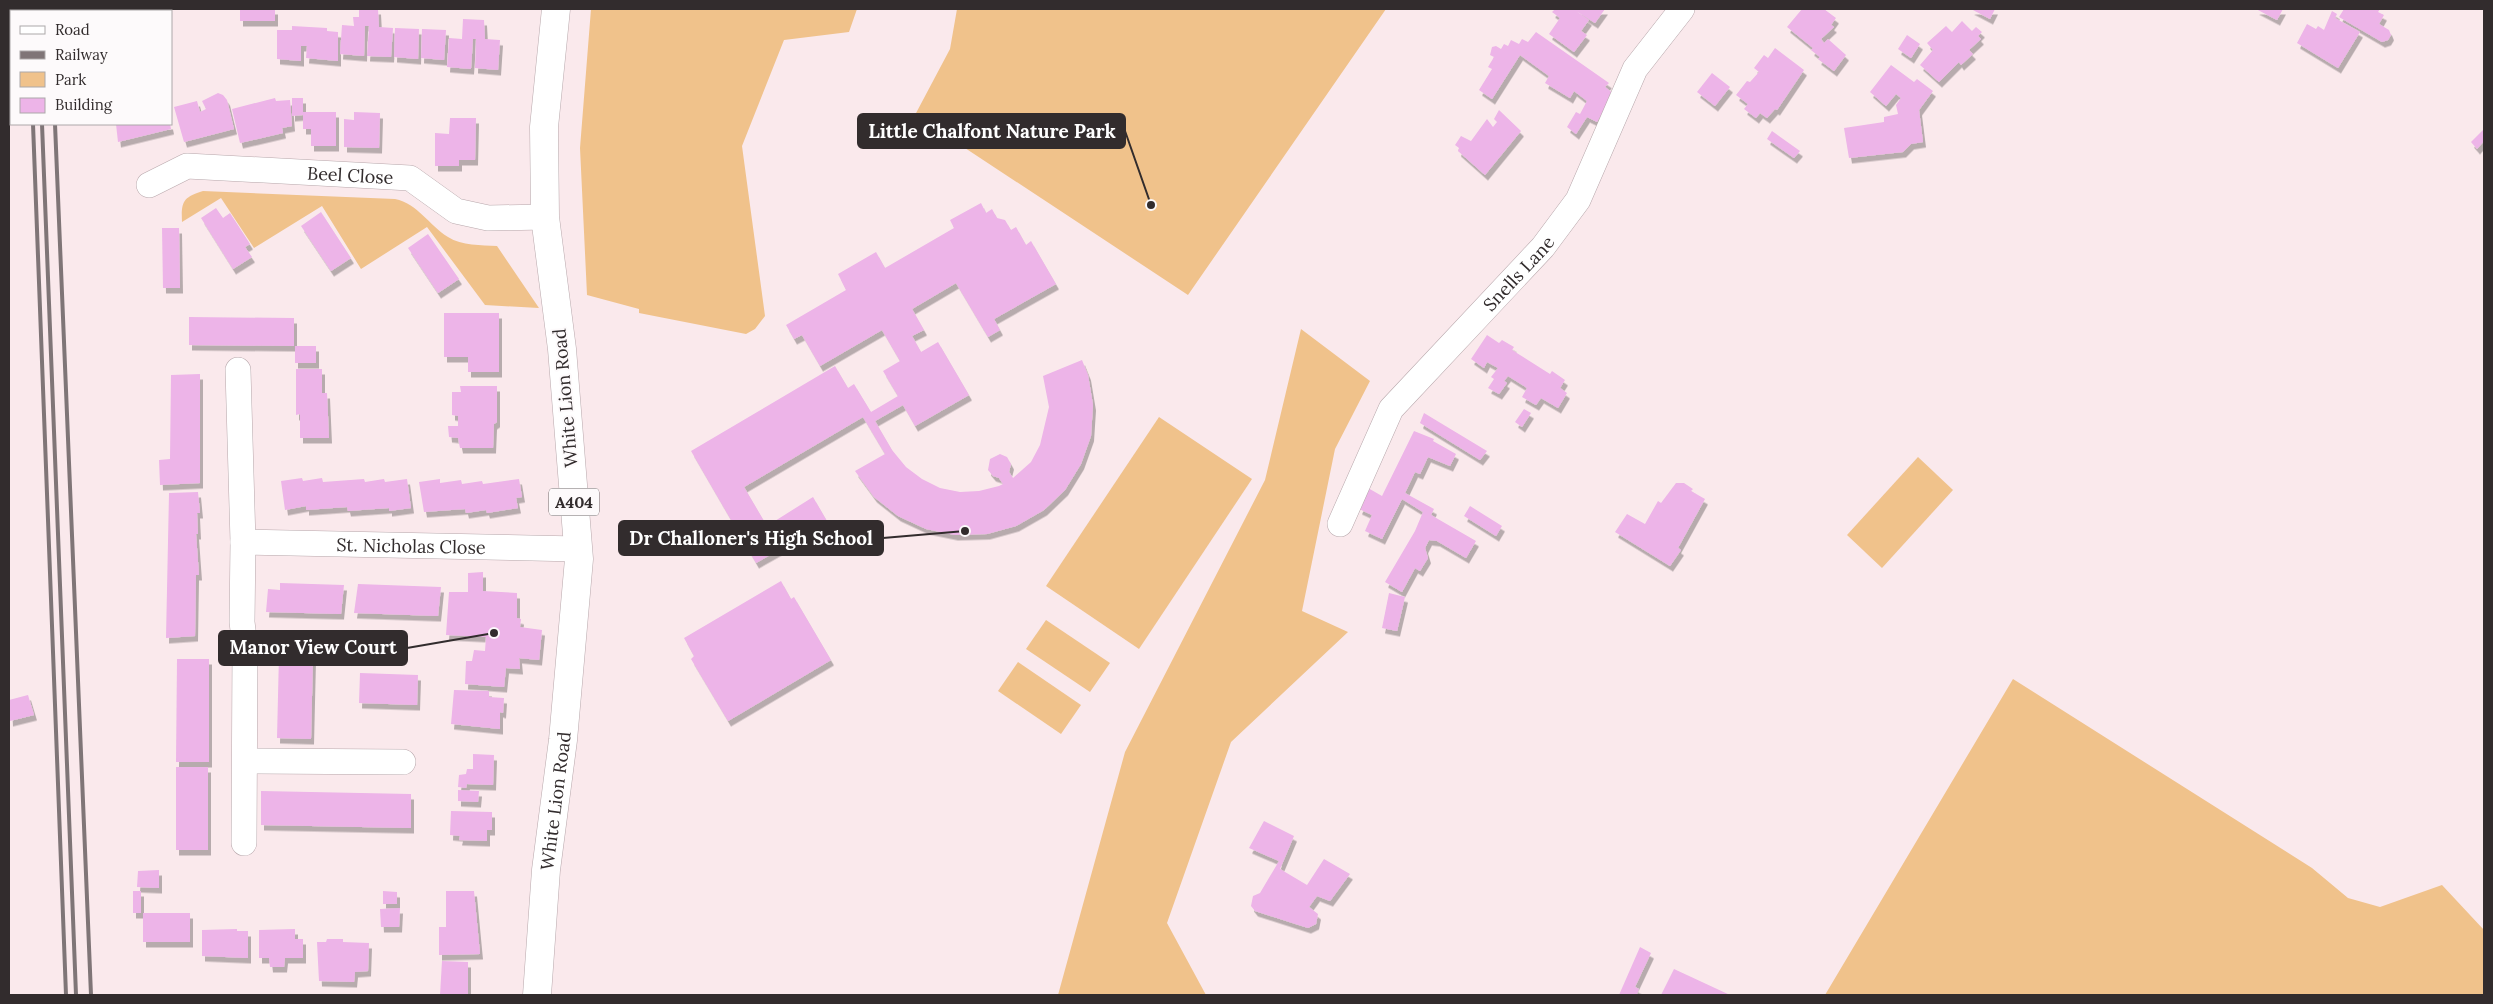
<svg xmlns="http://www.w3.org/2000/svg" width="2493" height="1004" font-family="Lora,serif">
<defs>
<filter id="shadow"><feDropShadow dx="3" dy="5.5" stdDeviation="0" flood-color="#0004"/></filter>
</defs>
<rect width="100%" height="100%" fill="#fae9ec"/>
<g fill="#f0c28b">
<polygon points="591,9 857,9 849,32 784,40 742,146 765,316 755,329 746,334 639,313 639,309 587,295 580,148"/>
<polygon points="957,9 1386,9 1188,295 915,115 950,49"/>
<path d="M 203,191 L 395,199 C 418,204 429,225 448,237 C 462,246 481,245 497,246 L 539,308 L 485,305 L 427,227 L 361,269 L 322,206 L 254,248 L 221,198 L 182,222 C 181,202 183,197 203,191 Z"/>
<polygon points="1301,329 1370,381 1335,449 1302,611 1348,632 1231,742 1167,923 1206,995 1058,995 1125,752 1265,480"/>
<polygon points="1159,417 1252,479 1139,649 1046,586"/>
<polygon points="1918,457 1953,490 1882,568 1847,535"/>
<polygon points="1046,620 1110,663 1090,692 1026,649"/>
<polygon points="1018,662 1081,705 1061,734 998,691"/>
<polygon points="2013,679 2312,868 2348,898 2380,907 2442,885 2484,930 2484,995 1825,995"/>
</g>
<g fill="#edb4e8" filter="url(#shadow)">
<rect x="240" y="9" width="35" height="12"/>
<polygon points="359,9 378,9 379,27 393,28 391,57 367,56 369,26 365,26 364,56 340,54 342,25 354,26 353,17 359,17"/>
<polygon points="1555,9 1605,9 1595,23 1576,11 1589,20 1581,31 1587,35 1574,52 1549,34 1560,18 1552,12"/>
<polygon points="1802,9 1824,9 1836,18 1831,25 1834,27 1821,39 1824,43 1828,39 1846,55 1834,71 1818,59 1820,57 1811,50 1813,48 1787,27"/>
<polygon points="1971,9 1995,9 1990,19"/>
<polygon points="2256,9 2283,9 2277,20"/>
<polygon points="2344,9 2380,9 2378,12 2384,15 2379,24 2389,30 2391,35 2388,40 2382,42 2339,17"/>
<polygon points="2332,11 2337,14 2335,18 2360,32 2338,68 2297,43 2307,24 2316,29 2318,26 2324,30"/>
<polygon points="463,19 484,20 485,39 500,40 498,70 475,68 476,39 473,39 471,69 447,67 449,38 462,39"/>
<polygon points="1962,21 1972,31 1976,27 1982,32 1978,36 1981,39 1969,50 1973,54 1961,65 1959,62 1939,82 1920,65 1933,50 1927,43 1946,26 1952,32"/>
<polygon points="292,26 327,28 327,31 338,32 338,61 306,58 307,46 301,46 301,61 277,59 277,30 292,30"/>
<polygon points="395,28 419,29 418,59 394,57"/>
<polygon points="422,29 446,30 444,60 421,58"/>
<polygon points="1536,32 1609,83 1605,87 1614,94 1597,122 1587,117 1576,134 1567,127 1576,112 1580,114 1587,101 1574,91 1570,98 1545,83 1549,76 1520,55 1492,99 1479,90 1492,69 1488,67 1494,57 1490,55 1492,47 1496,46 1501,49 1504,44 1508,46 1511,40 1519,44 1522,39 1528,42"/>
<polygon points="1907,35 1920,44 1911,58 1898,49"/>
<polygon points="1775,48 1804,70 1777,110 1775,109 1767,118 1760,113 1756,118 1744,109 1748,104 1736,95 1747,81 1750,82 1759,72 1754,68 1764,55 1768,58"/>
<polygon points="1891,65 1914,82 1917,79 1933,91 1919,110 1923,142 1911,144 1903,152 1849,158 1844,128 1884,122 1884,117 1898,114 1896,105 1901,98 1896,94 1886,106 1870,92"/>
<polygon points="1712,73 1730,87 1715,106 1697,92"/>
<polygon points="218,93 223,95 227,100 234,129 184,142 174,107 197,101 200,112 206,109 202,101"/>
<polygon points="275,98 276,101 290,100 292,126 282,128 283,133 240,143 232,109"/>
<polygon points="292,98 303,98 303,112 336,112 336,146 311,146 311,129 303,129 303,115 292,116"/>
<polygon points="1499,110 1521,131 1485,175 1458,151 1459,148 1455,145 1461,136 1471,141 1487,119 1493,127 1497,122 1494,119"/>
<polygon points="354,112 380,113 379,148 344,147 344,119 354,120"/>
<polygon points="450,118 476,118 475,160 459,160 459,166 435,166 435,133 449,134"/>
<polygon points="116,124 170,124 171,129 118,142"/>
<polygon points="2484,129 2484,141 2477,149 2471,142"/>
<polygon points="1772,131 1800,151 1794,158 1767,139"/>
<polygon points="981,203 986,213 992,209 997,218 1005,220 1011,230 1016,227 1026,245 1031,241 1056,284 994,319 1000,330 988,337 956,283 912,309 924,330 912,336 921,352 938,342 969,395 915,426 903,405 875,421 892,450 906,467 922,479 940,488 960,492 979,491 999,486 1003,484 999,478 993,476 988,470 990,459 1000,454 1007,457 1011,464 1009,472 1013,478 1031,462 1040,445 1049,407 1043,376 1082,360 1088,375 1093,405 1091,436 1081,464 1065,490 1044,510 1016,526 987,534 955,535 926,529 898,516 874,497 855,471 885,454 863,417 744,487 767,526 813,497 827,521 801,536 799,532 776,545 779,550 756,563 691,451 835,366 848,388 854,384 871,412 898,396 883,371 900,361 882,330 820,366 802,335 794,339 786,325 846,290 838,274 876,252 885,268 954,228 950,220"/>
<polygon points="216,208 223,218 230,213 250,244 245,247 252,257 233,269 201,218"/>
<polygon points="321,212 351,258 331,271 301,226"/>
<polygon points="162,228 179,228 180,288 163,288"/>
<polygon points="428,234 459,279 438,293 408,248"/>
<polygon points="444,313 499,313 499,372 468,372 468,357 444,357"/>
<polygon points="189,317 294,318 294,346 189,345"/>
<polygon points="1487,335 1499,343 1502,340 1514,347 1512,350 1550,374 1552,371 1565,380 1560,388 1567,393 1558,408 1541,398 1536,405 1522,397 1527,388 1508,376 1504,381 1507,383 1499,394 1488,388 1494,379 1491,377 1498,368 1487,362 1484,368 1471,359"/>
<rect x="295" y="346" width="21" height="17"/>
<polygon points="296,369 322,369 322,393 327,393 329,438 300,438 300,414 296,415"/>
<polygon points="200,374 200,483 160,485 159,460 170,459 171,375"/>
<polygon points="460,386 497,386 497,422 494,424 493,448 460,448 458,438 449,437 448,426 458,426 458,416 452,415 452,392 461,392"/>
<polygon points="1524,409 1531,413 1522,427 1515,422"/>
<polygon points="1424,413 1487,451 1480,460 1420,423"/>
<polygon points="1414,431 1434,439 1433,441 1456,454 1450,466 1428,457 1420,474 1415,472 1405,493 1434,509 1431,515 1476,541 1466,558 1437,541 1429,540 1425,548 1428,558 1420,571 1415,568 1402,592 1385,582 1415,531 1423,512 1402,499 1382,539 1365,531 1372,515 1359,509 1368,488 1382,496"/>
<polygon points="302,478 303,481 322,478 323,482 364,479 365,482 384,479 385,482 407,479 411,508 389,511 389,508 348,511 347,507 306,510 306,506 285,510 281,481"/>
<polygon points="440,479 440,483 461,480 462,484 482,481 483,484 519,479 522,497 516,498 518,508 487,513 486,510 466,513 465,509 424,512 419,482"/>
<polygon points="1676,483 1684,483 1693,489 1691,491 1705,499 1678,548 1681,550 1670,566 1615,532 1627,514 1645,524 1658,501 1661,503"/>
<polygon points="198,492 200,513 197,513 198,534 196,534 199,575 196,575 195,636 166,638 169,493"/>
<polygon points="1470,506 1502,526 1496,536 1464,516"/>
<polygon points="483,572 483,591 517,593 517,618 521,619 520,627 542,630 539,660 519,658 520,669 506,668 504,687 465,684 466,661 472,661 474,650 485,651 486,637 446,635 449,592 468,592 468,573"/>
<polygon points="781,581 791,599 794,597 831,660 728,721 691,659 694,656 684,638"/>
<polygon points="280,583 344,585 341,614 266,612 268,589 280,590"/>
<polygon points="358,584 441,587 438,616 354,613"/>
<polygon points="1389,593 1405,597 1397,631 1382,628"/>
<polygon points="279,654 313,655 311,739 277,738"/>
<polygon points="177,659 209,659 209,762 176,762"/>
<polygon points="360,673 418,675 417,705 359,703"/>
<polygon points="454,690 489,691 489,697 504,698 503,713 500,712 500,729 451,724"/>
<polygon points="28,695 34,715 10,721 9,700"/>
<polygon points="473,754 494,755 493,785 467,784 466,788 458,787 459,775 466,774 467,769 473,769"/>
<rect x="176" y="767" width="32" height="83"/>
<polygon points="458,790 479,791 478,802 458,801"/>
<polygon points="261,791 411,794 411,828 261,825"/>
<polygon points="451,811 492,812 492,830 487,830 487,841 459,840 460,836 450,835"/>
<polygon points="1264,821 1294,836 1280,869 1307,885 1324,859 1350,874 1330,901 1317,896 1309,907 1318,914 1316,924 1308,928 1255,911 1251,906 1253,896 1260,893 1279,861 1249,848"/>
<polygon points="159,870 159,888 137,887 138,871"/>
<rect x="133" y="891" width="8" height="22"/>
<polygon points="383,891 397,892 397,904 383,904"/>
<polygon points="446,891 474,891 480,954 439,955 439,927 446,927"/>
<polygon points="400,908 399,927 381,927 380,909"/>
<rect x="143" y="913" width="47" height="29"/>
<polygon points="237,929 237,931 248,931 248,958 202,956 202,930"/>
<polygon points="295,929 295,939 303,939 303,958 285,958 284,967 270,967 269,958 259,958 259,930"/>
<polygon points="327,939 343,939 343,942 369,943 368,971 355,972 354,982 319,981 317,942 326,942"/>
<polygon points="1640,947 1651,953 1635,987 1639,989 1637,994 1640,995 1619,995"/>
<polygon points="442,961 468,962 468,995 440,995"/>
<polygon points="1674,969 1730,995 1661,995"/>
</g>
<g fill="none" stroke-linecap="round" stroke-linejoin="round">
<g stroke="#b7a7ab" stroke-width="26">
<g id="street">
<path id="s1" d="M 149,185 L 187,166 L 410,178 L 456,211 L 488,218 L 545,217"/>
<polyline points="238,370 243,542 242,622 245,646 244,843"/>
<path id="s2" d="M 1340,524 L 1391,409 L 1543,247 L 1578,200 L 1635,69 L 1682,9"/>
<path id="s3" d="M 243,542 L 578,549"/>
<polyline points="245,761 403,762"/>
</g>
</g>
<g stroke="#b7a7ab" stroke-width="29">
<g id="primary">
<path id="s4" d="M 537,995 L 546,870 L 563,740 L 579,559 L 562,349 L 545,217 L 544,127 L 556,9"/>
</g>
</g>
<use href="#street" stroke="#fff" stroke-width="25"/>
<use href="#primary" stroke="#fff" stroke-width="28"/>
<g stroke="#7f7577" stroke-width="4">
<polyline points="28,9 28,11"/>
<polyline points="37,9 37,11"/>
<polyline points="50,9 50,11"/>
<polyline points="33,124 66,995"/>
<polyline points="42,124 76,995"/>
<polyline points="55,124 91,995"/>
</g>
</g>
<g text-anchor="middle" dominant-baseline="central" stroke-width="4" stroke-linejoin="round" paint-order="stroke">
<rect fill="#fdfafb" stroke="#6f6a6b" stroke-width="1" x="549" y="488.5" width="50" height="27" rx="4"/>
<g font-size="16" font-weight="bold" fill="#322c2d">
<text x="574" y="502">A404</text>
</g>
<g font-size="18" fill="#322c2d" stroke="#fdfafb">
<text stroke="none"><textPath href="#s1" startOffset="206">Beel Close</textPath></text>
<text stroke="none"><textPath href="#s2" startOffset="312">Snells Lane</textPath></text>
<text transform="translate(565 398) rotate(-95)">White Lion Road</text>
<text stroke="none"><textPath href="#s3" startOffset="168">St. Nicholas Close</textPath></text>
<text stroke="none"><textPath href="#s4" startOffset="195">White Lion Road</textPath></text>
</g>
</g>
<path fill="none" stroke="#322c2d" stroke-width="2" d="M1151 205L1125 131M965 531L883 538M494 633L407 648"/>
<g fill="#322c2d" stroke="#fdfafb" stroke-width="2">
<circle cx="1151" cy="205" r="5"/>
<circle cx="965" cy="531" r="5"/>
<circle cx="494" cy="633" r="5"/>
</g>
<g fill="#322c2d" stroke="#322c2d" stroke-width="2">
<rect x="858" y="114" width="267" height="34" rx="5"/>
<rect x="619" y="521" width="264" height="34" rx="5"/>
<rect x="219" y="631" width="188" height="34" rx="5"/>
</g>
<g font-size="19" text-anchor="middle" font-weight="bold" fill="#fff">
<text x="992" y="138">Little Chalfont Nature Park</text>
<text x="751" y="545">Dr Challoner's High School</text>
<text x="313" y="654">Manor View Court</text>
</g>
<rect width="2493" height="1004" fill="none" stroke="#322c2d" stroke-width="20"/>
<rect x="10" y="10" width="162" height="115" fill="#fdfafb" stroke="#aca8a9"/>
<rect x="20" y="26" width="25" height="8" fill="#ffffff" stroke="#aca8a9"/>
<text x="55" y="35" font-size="15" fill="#322c2d">Road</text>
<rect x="20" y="51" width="25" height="8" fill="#7f7577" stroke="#aca8a9"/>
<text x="55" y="60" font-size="15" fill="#322c2d">Railway</text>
<rect x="20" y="72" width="25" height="15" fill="#f0c28b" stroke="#aca8a9"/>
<text x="55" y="85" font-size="15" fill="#322c2d">Park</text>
<rect x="20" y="98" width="25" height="15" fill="#edb4e8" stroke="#aca8a9"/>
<text x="55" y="110" font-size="15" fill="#322c2d">Building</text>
</svg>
